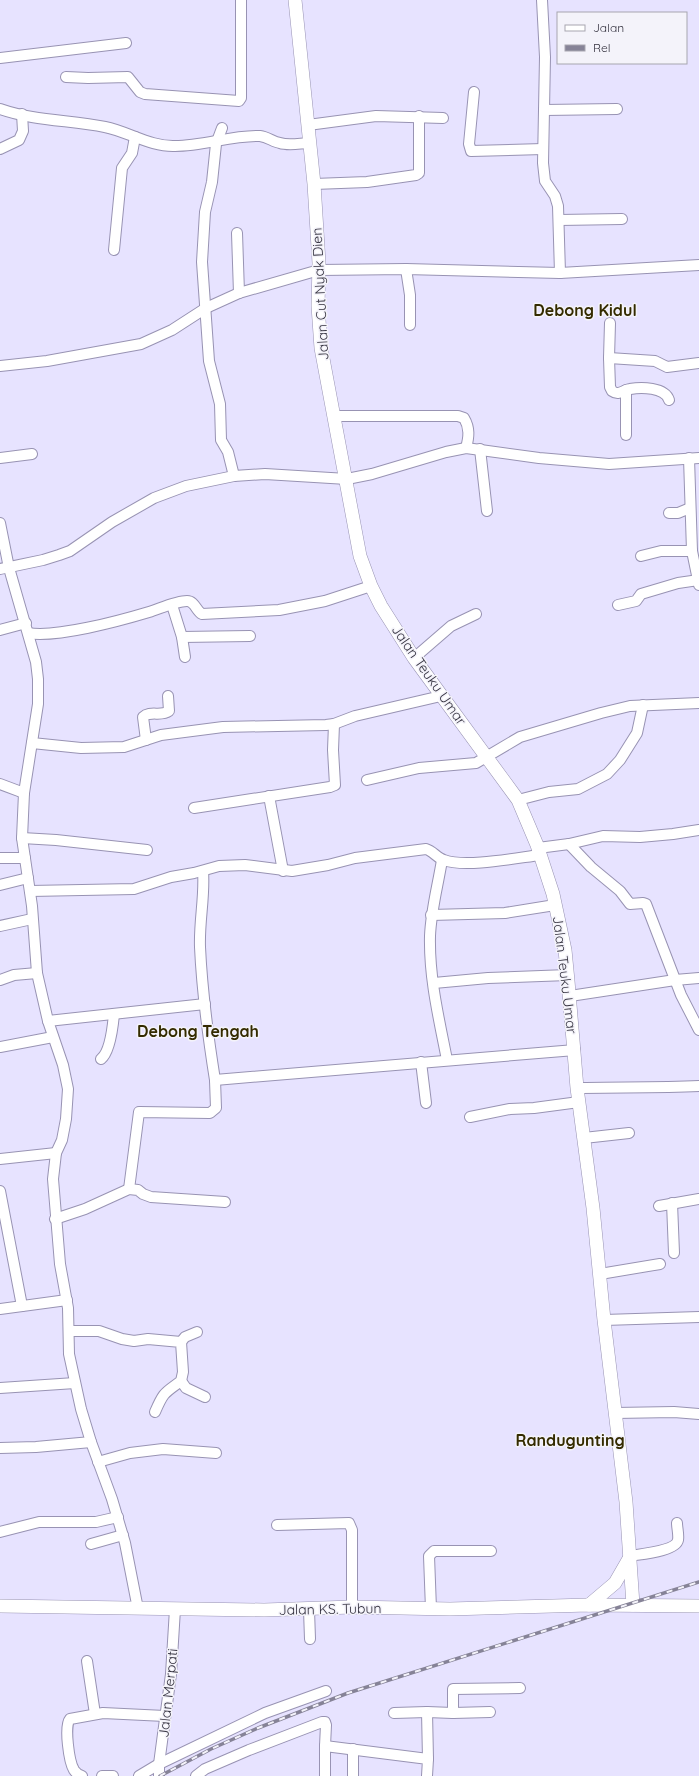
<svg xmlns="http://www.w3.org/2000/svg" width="699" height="1776" font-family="Quicksand,sans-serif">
<rect width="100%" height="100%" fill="#e7e3ff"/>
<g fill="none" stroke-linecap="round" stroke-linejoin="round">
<g stroke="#9893b3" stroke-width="12">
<g id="minor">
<polyline points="542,0 545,57 543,163 545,181 555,196 558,206 560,273"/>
<polyline points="0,58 126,43"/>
<polyline points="66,77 88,78 128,77 140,92 145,94 239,101 241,98 241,0"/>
<polyline points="474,92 469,144 471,151 543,149"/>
<path d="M 0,109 C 34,121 71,120 105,127 C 129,132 151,147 175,146 C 204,146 232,135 260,136 C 268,137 273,142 280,143 C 289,146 301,143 310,143"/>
<polyline points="544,110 617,109"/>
<polyline points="308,125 376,116 443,118"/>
<polyline points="222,128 216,144 212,182 205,212 202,262 209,361 220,404 221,440 228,452 234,476"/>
<polyline points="0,149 19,140 23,131 22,114"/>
<polyline points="314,184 367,182 416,175 419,173 419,116"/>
<polyline points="559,220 622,219"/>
<polyline points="237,233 239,293"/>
<polyline points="114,250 122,168 132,153 135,137"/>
<polyline points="406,269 410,295 410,325"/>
<path d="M 610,323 L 609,358 L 610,387 L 612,391 C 619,396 623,390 630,389 C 641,387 665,387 669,400"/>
<polyline points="609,358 655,361 667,367 699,363"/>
<polyline points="0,366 47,361 141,344 172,330 206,308 239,293 319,270 406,269 560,273 699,265"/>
<path d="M 335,416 L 458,416 L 464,418 C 470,428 469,437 466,448"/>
<polyline points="626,435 626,390"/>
<polyline points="480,449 487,511"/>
<polyline points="0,458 32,454"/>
<polyline points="689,458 692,551 699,585"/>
<polyline points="669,513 678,513 690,508"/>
<polyline points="0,523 9,568 36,662 38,679 38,704 24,793 22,838 32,906 37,973 48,1021 63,1065 68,1089 66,1119 62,1140 56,1153 53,1179 60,1264 68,1308 69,1354 81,1409 91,1442 112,1499 125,1543 138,1609"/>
<polyline points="641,556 661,551 692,551"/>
<polyline points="0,569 43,560 59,555 70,551 112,522 154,498 186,486 234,476 265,474 347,479 372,474 446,452 466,448 539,458 609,464 699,458"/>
<polyline points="172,605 182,637 185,657"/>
<polyline points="618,605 636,601 641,594 678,583 699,580"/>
<polyline points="0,630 26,623"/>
<path d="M 28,633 C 56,638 119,621 149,612 C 159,609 176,601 187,601 C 195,601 196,611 202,614 L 279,610 L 325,601 L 371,586"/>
<polyline points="182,637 250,636"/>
<polyline points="414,658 451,626 476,614"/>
<path d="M 146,740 L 143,717 C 150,710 161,717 169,711 L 168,696"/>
<polyline points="32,743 81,748 124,747 161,735 223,727 326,725 334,724 355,716 441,696"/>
<polyline points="367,780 419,768 476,763 520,737 601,713 630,706 699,703"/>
<polyline points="0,784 24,793"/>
<polyline points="269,796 283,871"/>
<polyline points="518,800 549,792 578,789 607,774 620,760 637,733 643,705"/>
<polyline points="194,808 330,787 335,785 333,750 334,724"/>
<polyline points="22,838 56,840 147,850"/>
<polyline points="569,844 591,867 620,891 630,904 643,903 646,904 681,995 699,1030"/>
<polyline points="538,848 569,844 603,836 640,837 673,834 699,830"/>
<polyline points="0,858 25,858"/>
<path d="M 442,860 C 438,885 431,910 430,936 C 429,978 439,1019 447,1060"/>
<path d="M 203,871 C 205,896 199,921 200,947 C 202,991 208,1036 215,1080 L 575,1050"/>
<polyline points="0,885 28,878"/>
<path d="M 30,891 L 134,889 L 171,877 L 194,873 L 219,866 L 245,865 L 292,871 L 328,865 L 355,858 L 426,849 C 433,851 437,858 444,860 C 465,868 516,858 540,855"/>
<polyline points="431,915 505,913 555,905"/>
<polyline points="0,926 32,919"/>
<polyline points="0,980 14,975 37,973"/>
<polyline points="434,983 488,978 568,975"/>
<polyline points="570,996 675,980 699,978"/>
<polyline points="48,1021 205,1004"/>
<polyline points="0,1047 53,1037"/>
<path d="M 101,1059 C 110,1052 113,1025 114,1014"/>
<polyline points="421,1062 426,1103"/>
<path d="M 577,1088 C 618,1087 658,1088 699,1086"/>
<polyline points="470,1117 510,1109 534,1108 579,1102"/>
<polyline points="584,1138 629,1133"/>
<polyline points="0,1159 56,1153"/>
<polyline points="129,1189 139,1112 210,1113 216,1108 215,1080"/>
<polyline points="0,1191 22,1306"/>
<polyline points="672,1203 674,1253"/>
<polyline points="659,1206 699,1199"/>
<polyline points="55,1219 85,1209 129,1189 138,1190 143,1194 151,1197 225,1202"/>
<polyline points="600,1274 660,1264"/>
<polyline points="0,1309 67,1300"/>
<polyline points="604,1320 699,1317"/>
<path d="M 69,1331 L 99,1331 L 122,1339 L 134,1341 L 148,1339 L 181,1342 L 183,1372 L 181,1381 C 165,1393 164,1391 155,1412"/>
<polyline points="181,1342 185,1337 197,1332"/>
<polyline points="181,1381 186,1388 205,1397"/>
<polyline points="0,1388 75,1383"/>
<polyline points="615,1413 674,1412 699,1414"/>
<polyline points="0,1448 36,1447 91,1442"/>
<polyline points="98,1462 130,1453 163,1449 216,1453"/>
<polyline points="277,1525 349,1523 352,1530 352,1607"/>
<polyline points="0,1532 39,1522 96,1522 118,1517"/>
<polyline points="91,1544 123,1535"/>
<path d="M 630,1556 C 641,1554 676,1551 678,1540 C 679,1535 677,1528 677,1523"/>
<polyline points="431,1609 429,1556 434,1551 491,1551"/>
<polyline points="309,1610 310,1639"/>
<polyline points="87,1661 95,1714"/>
<polyline points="394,1713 427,1712"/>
<polyline points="453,1713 490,1712"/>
<polyline points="428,1759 427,1712 453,1713 453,1689 520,1688"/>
<path d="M 82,1776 C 79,1775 76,1773 74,1770 C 69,1762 64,1726 70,1719 L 103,1713 L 165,1716"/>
<polyline points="102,1776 113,1776"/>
<polyline points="139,1776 159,1764 265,1713 326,1691"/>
<polyline points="159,1776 159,1764 171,1674 175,1609"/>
<polyline points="196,1776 205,1769 249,1750 322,1722 325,1722 326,1725 325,1746"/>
<polyline points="325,1776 325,1746 428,1759 427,1776"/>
<polyline points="353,1776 353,1749"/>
</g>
</g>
<g stroke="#9893b3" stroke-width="14">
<g id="major">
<polyline points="295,0 314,184 319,263 318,306 321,348 360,556 371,586 381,606 414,658 518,800 537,845 553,894 565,950 568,981 577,1088 593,1208 604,1320 626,1502 633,1605"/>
<polyline points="589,1605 615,1583 630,1557"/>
<polyline points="0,1606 264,1610 352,1607 450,1609 589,1605 699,1606"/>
</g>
</g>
<use href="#minor" stroke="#fff" stroke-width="10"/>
<use href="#major" stroke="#fff" stroke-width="13"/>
<g stroke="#868397" stroke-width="3.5">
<polyline id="rail" points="160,1776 211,1749 258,1728 348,1693 699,1582"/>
</g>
<use href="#rail" stroke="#f4f3fa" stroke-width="2" stroke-dasharray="6" stroke-linecap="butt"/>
</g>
<g text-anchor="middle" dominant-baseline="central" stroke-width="3" stroke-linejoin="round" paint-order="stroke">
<g font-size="14" fill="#34323f" stroke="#f4f3fa">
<text transform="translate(320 294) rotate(-93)">Jalan Cut Nyak Dien</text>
<text transform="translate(429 675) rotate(55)">Jalan Teuku Umar</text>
<text transform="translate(565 975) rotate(83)">Jalan Teuku Umar</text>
<text transform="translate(330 1609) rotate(-1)">Jalan KS. Tubun</text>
<text transform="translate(168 1693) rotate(-84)">Jalan Merpati</text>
</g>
<g font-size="16" font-weight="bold" fill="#342b00" stroke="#f4f3fa">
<text x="585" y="310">Debong Kidul</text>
<text x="198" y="1031">Debong Tengah</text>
<text x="570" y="1440">Randugunting</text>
</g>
</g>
<rect x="557" y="12" width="130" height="52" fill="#f4f3fa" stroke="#a7a6af"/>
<rect x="565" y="25" width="20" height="6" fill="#ffffff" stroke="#a7a6af"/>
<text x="593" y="32" font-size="12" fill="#34323f">Jalan</text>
<rect x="565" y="45" width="20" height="6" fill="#868397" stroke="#a7a6af"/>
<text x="593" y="52" font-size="12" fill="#34323f">Rel</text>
</svg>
